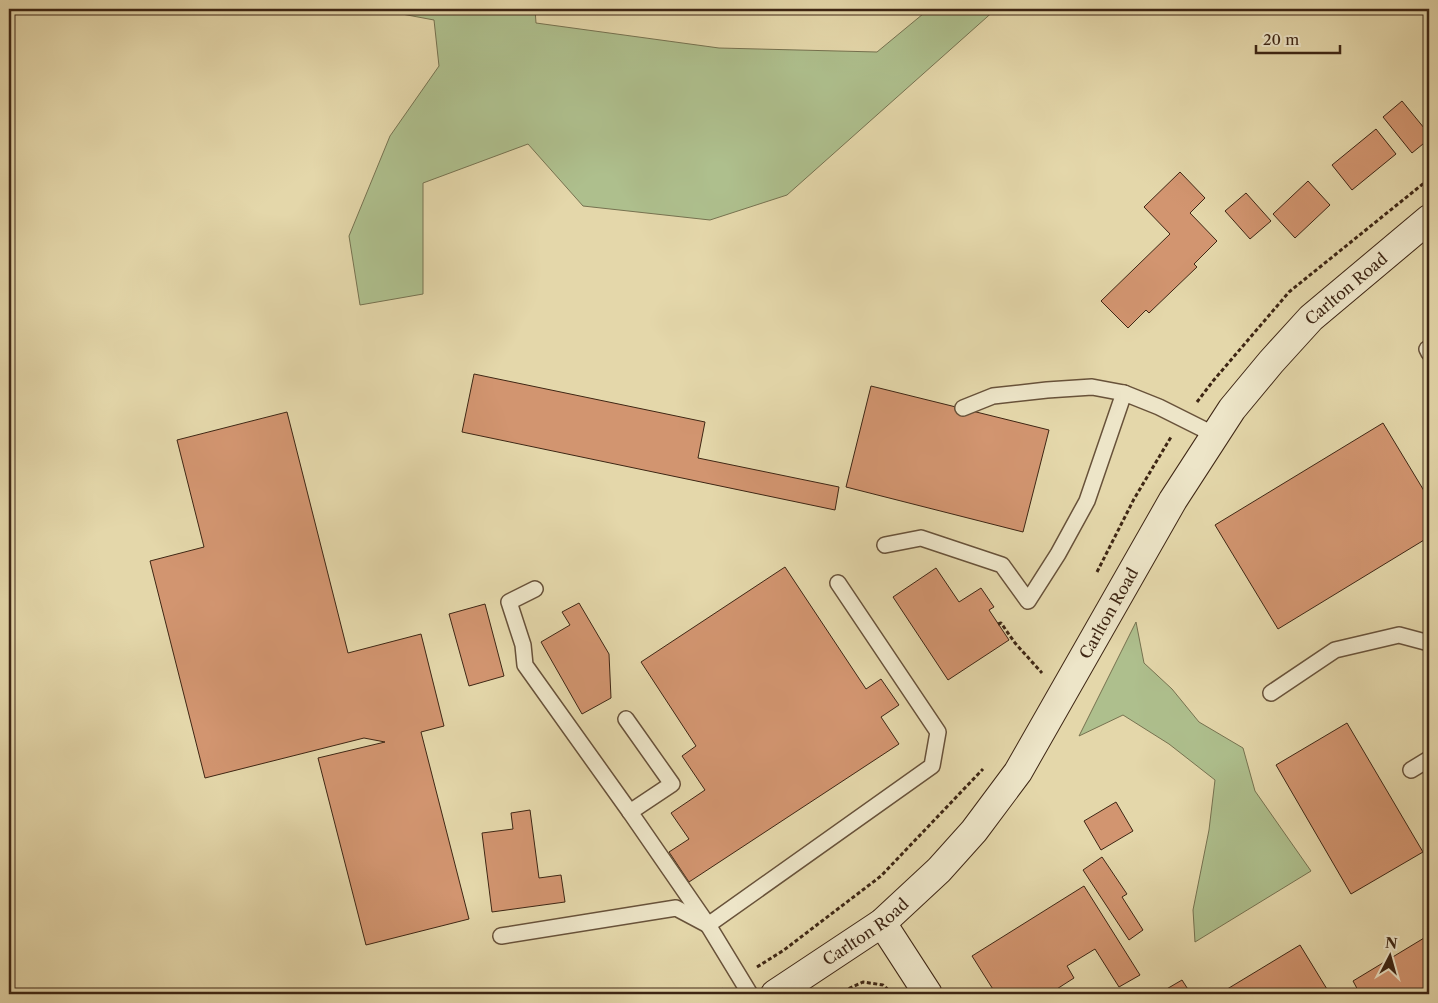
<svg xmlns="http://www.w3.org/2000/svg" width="1438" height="1003" font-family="'Libre Caslon Text',serif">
<rect width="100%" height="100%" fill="#e4d7aa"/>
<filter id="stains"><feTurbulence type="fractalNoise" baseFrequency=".004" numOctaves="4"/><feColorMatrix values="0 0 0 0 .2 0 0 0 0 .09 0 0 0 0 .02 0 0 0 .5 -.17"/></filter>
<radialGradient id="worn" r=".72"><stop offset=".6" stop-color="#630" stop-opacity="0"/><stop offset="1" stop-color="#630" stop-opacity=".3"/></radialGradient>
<g fill="#aebf8d" stroke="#767250">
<polygon points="375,9 535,9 536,23 719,48 877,52 929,9 996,9 787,195 710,220 583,206 528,144 423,183 423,294 360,305 349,236 390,136 439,66 434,20"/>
<polygon points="1136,622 1144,663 1172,689 1199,722 1243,748 1255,791 1311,871 1195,942 1193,910 1209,830 1215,780 1169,744 1123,715 1079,736"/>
</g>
<g fill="#d29570" stroke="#3e2614">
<polygon points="1402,101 1429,134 1429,139 1412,153 1383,117"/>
<polygon points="1376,129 1396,154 1352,190 1332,165"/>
<polygon points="1180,172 1205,198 1190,213 1217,241 1194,264 1197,267 1149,313 1146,310 1128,328 1101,301 1170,234 1144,207"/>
<polygon points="1308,181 1330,205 1295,238 1273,214"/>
<polygon points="1246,193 1271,221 1250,239 1225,211"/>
<polygon points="474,374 705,422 698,458 839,487 835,510 462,432"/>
<polygon points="871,386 1049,430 1023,532 846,487"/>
<polygon points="287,412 348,653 421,634 444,726 421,732 469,919 366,945 318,758 385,742 364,738 205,778 150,561 204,547 177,440"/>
<polygon points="1383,423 1429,499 1429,537 1278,629 1215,525"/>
<polygon points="785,567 866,689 881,679 899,705 881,717 899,744 689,882 669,852 689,839 671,813 705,790 682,756 696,746 641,662"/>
<polygon points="936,568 959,602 981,588 994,607 989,610 1009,640 948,680 893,597"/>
<polygon points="579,603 609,654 611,698 582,714 541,642 570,625 562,612"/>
<polygon points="485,604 504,676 469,686 449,614"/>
<polygon points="1347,723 1423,852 1351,894 1276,765"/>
<polygon points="1116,802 1133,831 1101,850 1084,821"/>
<polygon points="530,810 539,878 561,875 565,902 492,912 482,833 513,829 511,813"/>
<polygon points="1102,857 1127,894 1122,897 1143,930 1129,940 1083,870"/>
<polygon points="1084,886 1140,975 1119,987 1095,949 1067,966 1074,978 1049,994 1020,994 1017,990 1011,994 996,994 972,956"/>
<polygon points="1429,935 1429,994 1360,994 1353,981"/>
<polygon points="1300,945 1330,994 1219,994"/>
<polygon points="1182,980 1191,994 1158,994"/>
</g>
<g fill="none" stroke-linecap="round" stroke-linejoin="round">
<g stroke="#68523a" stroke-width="18">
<g id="lane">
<polyline points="1427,349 1429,353"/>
<polyline points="963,408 993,396 1047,390 1092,387 1124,393"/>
<polyline points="885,545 921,538 1002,565 1028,601 1058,554 1087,501 1124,393 1159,407 1215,435"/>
<polyline points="535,589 509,602 523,645 525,665 630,812"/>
<polyline points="1271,693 1335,650 1399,635 1429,643"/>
<polyline points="626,719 672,784 630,812 708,925 750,994"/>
<polyline points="1411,770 1429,759"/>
<polyline points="501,936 676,908 708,925 932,766 938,732 838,583"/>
</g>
</g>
<g stroke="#3e2614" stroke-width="30">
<g id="secondary">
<polyline points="882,923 928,994"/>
<path id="s1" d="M 775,994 L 882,923 L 939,870 L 974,831 L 1018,772 L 1173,500 L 1232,409 L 1271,362 L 1311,318 L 1429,219"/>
</g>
</g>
<g stroke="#3e2614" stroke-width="3" stroke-dasharray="4 2.5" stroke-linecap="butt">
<polyline points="1197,402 1213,381 1289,292 1429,179"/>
<polyline points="1097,572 1134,499 1171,437"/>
<polyline points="998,624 1001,623 1015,643 1042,673"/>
<polyline points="757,967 784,950 881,876 983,769"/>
<polyline points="715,994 723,989"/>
<polyline points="837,994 863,982 883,985 893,994"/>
</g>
<use href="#lane" stroke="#ede5c8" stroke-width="15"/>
<use href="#secondary" stroke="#ede5c8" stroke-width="28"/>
</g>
<g text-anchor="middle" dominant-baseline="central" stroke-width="4" stroke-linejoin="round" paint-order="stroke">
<g font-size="16" fill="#3e2614" stroke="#ede5c8">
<text stroke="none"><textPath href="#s1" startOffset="920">Carlton Road</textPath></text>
<text stroke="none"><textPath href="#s1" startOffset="515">Carlton Road</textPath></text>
<text stroke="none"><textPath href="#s1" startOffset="110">Carlton Road</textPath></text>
</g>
</g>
<rect width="1438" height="1003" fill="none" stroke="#e4d7aa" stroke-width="30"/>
<rect x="10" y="10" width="1418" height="983" fill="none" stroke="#3e2614" stroke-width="2.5"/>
<rect x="15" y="15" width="1408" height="973" fill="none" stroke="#3e2614"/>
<g transform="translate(1390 956) rotate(6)" stroke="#ede5c8" stroke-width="4" paint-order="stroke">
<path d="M0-4L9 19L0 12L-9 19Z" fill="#3e2614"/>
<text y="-8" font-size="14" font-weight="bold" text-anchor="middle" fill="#3e2614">N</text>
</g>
<path d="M1256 45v8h84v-8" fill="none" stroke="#3e2614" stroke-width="2.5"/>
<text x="1263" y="45" font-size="15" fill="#3e2614" stroke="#ede5c8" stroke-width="4" paint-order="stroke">20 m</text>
<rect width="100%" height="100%" filter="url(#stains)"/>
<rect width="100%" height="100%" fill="url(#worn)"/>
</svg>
